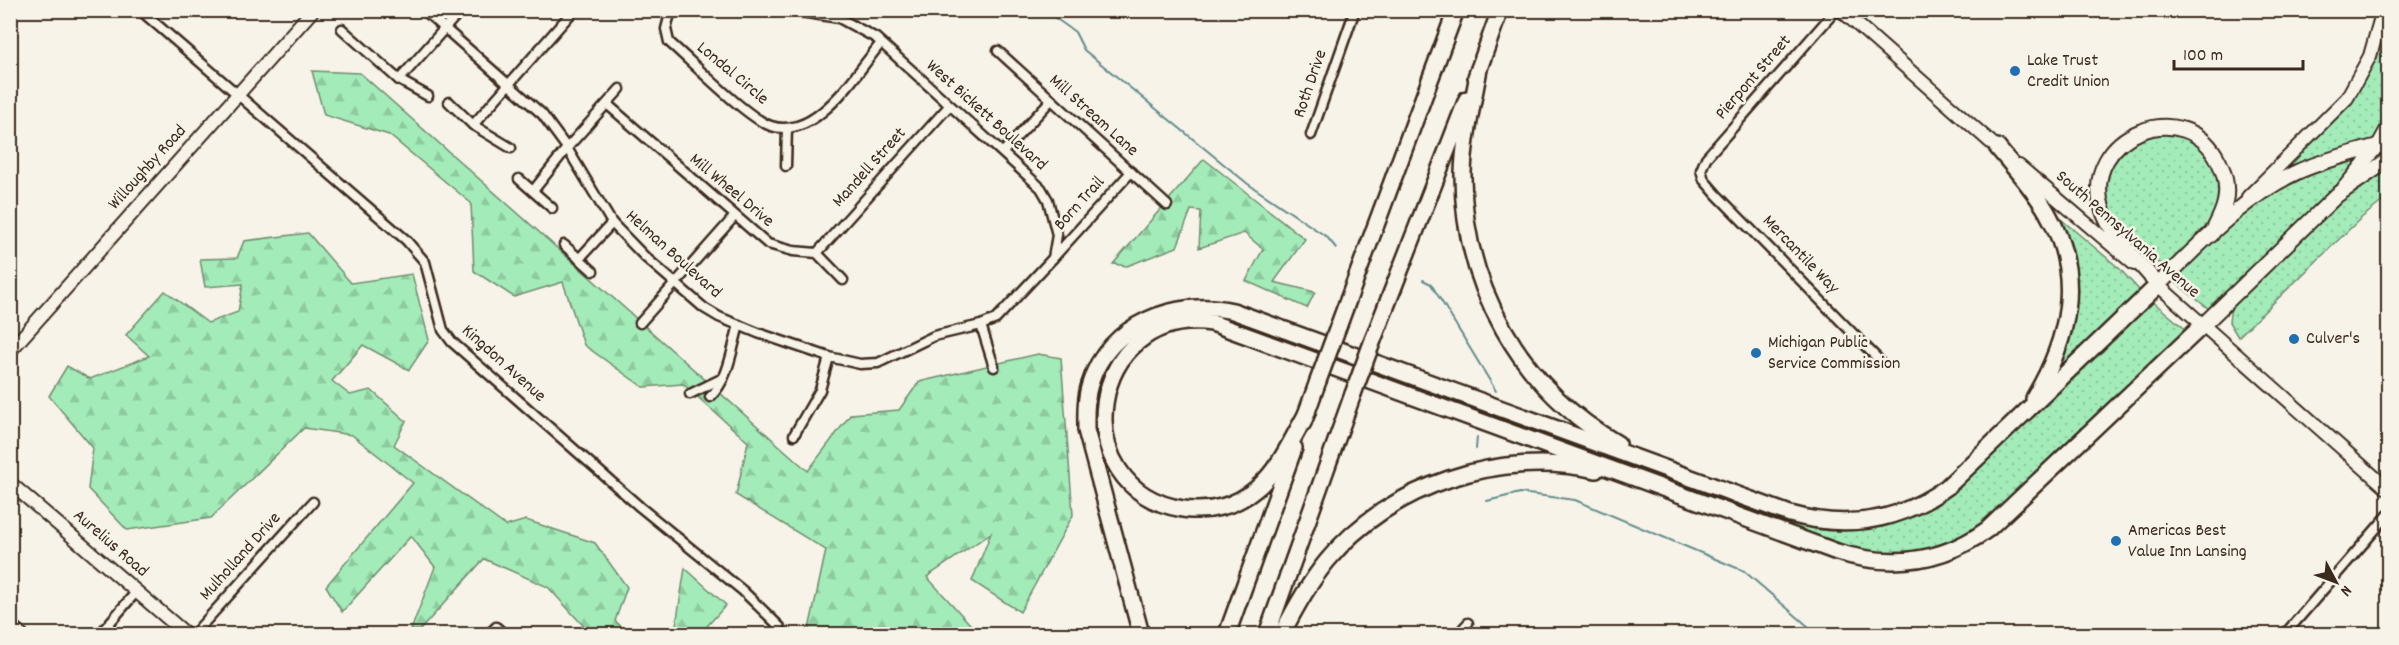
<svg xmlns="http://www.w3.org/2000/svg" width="2399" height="645" font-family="Dekko,sans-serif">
<defs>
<pattern id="grass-dots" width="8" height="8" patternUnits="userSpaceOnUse" patternTransform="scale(1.5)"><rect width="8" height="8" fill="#a3ecba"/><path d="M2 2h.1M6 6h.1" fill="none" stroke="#8dcb9f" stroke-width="1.8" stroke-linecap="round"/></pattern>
<pattern id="forest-firs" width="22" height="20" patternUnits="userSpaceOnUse" patternTransform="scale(1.5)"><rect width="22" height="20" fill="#a3ecba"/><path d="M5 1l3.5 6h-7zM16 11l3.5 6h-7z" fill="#8dcb9f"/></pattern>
</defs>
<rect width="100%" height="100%" fill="#f7f3e8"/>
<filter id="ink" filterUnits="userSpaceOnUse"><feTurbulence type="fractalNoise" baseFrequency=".0167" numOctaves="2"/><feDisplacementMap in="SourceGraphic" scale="12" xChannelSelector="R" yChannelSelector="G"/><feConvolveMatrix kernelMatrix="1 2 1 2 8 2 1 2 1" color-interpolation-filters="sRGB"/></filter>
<g filter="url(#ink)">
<g fill="url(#grass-dots)" stroke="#6f8b6c" stroke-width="1.5">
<polygon points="2388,24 2388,114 2374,140 2284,172 2284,168 2347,105 2383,28"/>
<path d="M 2161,133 C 2170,134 2179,134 2188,139 C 2213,152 2228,186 2215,213 C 2210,224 2200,233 2192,242 C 2183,251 2176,262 2163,264 C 2149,262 2142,253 2133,244 C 2092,201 2096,145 2161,133 Z"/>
<path d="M 2353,160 L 2356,164 L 2350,172 L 2209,309 L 2175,282 C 2181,268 2197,256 2209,245 C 2259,198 2286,180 2353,160 Z"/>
<polygon points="2388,167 2388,197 2360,219 2238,337 2229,322 2231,306 2348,195"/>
<polygon points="2056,215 2119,268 2140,291 2057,370 2065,346"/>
<path d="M 2152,301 L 2184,328 L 2177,341 L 1984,523 C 1905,578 1845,548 1765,518 C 1742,510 1713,503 1692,490 L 1693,486 L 1815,527 C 1876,535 1924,516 1970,476 Z"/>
</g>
<g fill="url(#forest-firs)" stroke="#6f8b6c" stroke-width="1.5">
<polygon points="312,71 360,73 808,471 851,414 899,410 919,382 1038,354 1061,358 1073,515 1020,612 972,581 991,533 927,577 979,634 808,634 826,550 736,495 748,442 683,384 643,387 584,345 563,282 514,297 474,271 471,203 389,135 324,115"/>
<polygon points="1204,159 1305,239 1274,282 1315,292 1307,308 1246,281 1263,249 1244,233 1199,248 1201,211 1191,210 1177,247 1127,266 1113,264"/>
<polygon points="308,233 351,283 412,274 429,340 409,370 363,345 332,381 350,395 371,390 406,421 394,445 506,526 526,520 595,543 627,587 615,621 630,634 591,634 548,587 484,559 420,630 411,630 435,567 411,536 342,612 326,586 413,483 352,435 304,428 211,518 127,530 88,489 93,448 49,396 67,366 90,379 149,356 126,335 165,291 208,323 238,312 243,284 205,287 200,259 237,258 244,241"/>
<polygon points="685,568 726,605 700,634 642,634 676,625"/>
</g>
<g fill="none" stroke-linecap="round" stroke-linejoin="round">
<g stroke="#638c8e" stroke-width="2">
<polyline points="1044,10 1075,32 1084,50 1248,184 1327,237 1336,248"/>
<polyline points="1423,280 1431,284 1496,391"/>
<polyline points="1476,449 1477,437"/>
<polyline points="1487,501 1520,493 1575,500 1744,571 1817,634"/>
</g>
<g stroke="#3b2a1e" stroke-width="13">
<g id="street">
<polyline points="140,10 406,240 425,262 443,330 452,342 640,507 743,591 780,627 780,634"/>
<polyline points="424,10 542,114 567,148 612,223 645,257 704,308 719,317 758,333 829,357 860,364 878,363 934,336 981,325 996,319 1053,258 1057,235 1048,200 1041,188 876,38 839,18 788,10"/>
<path d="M 671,10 L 666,29 L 669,42 C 690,60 748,119 771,126 C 789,132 808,124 822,112 C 845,94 863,65 881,43"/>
<polyline points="1836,10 1706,158 1701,170 1704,180 1717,195 1879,360"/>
<polyline points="342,29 399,80 428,96"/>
<polyline points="998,51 1167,205"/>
<polyline points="399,80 461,10"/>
<polyline points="449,102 473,125 511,148"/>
<polyline points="607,104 768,244 793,251 817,253 843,280"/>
<polyline points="473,125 574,10"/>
<polyline points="1311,135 1355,10"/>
<polyline points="1003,152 1051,100"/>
<polyline points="786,166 787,128"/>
<polyline points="519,179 552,208"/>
<polyline points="533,191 567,148 620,89"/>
<polyline points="564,245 593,271"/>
<polyline points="817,253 949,106"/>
<polyline points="1053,258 1131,172"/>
<polyline points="579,259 612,223"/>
<polyline points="640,323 734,217"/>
<polyline points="981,325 994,367"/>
<polyline points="690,394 723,378"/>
<path d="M 710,397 C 729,380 732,348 739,325"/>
<polyline points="794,435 820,390 829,357"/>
<polyline points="10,623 23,634"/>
<polyline points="100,634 137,591"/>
<polyline points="194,634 313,502"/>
<polyline points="489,634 496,627 504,634"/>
<polyline points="1458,634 1468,623"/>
<polyline points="2285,634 2388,515"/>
</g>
</g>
<g stroke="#3b2a1e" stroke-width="16">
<g id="secondary">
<polyline points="1841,10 2003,153"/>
<polyline points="2019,166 2134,264"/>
<polyline points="2344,187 2377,147 2388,127"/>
<polyline points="2248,197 2347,98 2370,56 2383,10"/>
<polyline points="2151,279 2388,489"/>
<polyline points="10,351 313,10"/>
<polyline points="10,483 186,634"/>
</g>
</g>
<g stroke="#3b2a1e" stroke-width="18">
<g id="primary">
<path d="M 2211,235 C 2216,225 2223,213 2225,202 C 2228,188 2225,174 2219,162 C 2187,93 2080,135 2102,208 C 2110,236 2140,262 2158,285 C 2200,244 2243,197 2297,172 C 2326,159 2358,152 2388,143"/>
<polyline points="2204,324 2337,195 2388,160"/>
</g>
</g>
<g stroke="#3b2a1e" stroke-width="20">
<g id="highway">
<path d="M 1479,69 C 1473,103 1464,138 1463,173 C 1462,284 1521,389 1618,444"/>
<polyline points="1476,77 1500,10"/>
<path d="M 1997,147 C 2014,168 2034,189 2047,212 C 2084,276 2069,339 2034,398"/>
<polyline points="1338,327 1456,10"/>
<polyline points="1373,340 1467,99"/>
<path d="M 1307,413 C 1292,439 1279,470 1256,489 C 1236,506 1209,513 1183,509 C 1061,490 1088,305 1212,323 L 1837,552 C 1890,568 1942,563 1988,529 L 2204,324"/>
<polyline points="1303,423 1318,381"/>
<path d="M 1141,634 L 1086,430 C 1086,416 1085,399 1090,384 C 1108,324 1177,298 1233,311 L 1790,514 C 1847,530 1899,522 1947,487 L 2158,285"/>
<polyline points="1227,634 1294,448"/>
<polyline points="1267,634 1353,394"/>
<path d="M 1282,634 C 1295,608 1309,583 1327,561 C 1390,484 1501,449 1596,470"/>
</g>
</g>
<use href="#street" stroke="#f7f3e8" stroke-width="8"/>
<use href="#secondary" stroke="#f7f3e8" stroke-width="12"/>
<use href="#primary" stroke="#f7f3e8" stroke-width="14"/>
<use href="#highway" stroke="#f7f3e8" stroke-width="15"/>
<g stroke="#3b2a1e" stroke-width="20" stroke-linecap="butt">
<g id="highway-bridge">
<polyline points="1318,381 1338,327"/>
<polyline points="1353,394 1373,340"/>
</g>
</g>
<use href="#highway-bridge" stroke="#f7f3e8" stroke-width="15"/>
</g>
</g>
<g fill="#1f6fb2" stroke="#f7f3e8" stroke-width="2">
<circle cx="2015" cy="71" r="6"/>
<circle cx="2294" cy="339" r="6"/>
<circle cx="1756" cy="353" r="6"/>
<circle cx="2116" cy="541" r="6"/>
</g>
<g text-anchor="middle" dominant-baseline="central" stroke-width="5" stroke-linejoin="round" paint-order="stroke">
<g font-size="18" fill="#3b2a1e" stroke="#f7f3e8" text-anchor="start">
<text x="2027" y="61">Lake Trust<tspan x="2027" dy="21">Credit Union</tspan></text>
<text x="2306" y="339">Culver's</text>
<text x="1768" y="343">Michigan Public<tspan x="1768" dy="21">Service Commission</tspan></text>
<text x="2128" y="531">Americas Best<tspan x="2128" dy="21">Value Inn Lansing</tspan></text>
</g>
<g font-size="18" fill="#3b2a1e" stroke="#f7f3e8">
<text transform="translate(732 74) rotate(40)">Londal Circle</text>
<text transform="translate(1754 78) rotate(-49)">Pierpont Street</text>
<text transform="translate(1311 84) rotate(-71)">Roth Drive</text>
<text transform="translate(986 116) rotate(42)">West Bickett Boulevard</text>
<text transform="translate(1093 116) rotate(42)">Mill Stream Lane</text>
<text transform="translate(148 168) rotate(-48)">Willoughby Road</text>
<text transform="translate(870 168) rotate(-48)">Mandell Street</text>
<text transform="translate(731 191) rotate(40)">Mill Wheel Drive</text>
<text transform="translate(1080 204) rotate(-48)">Born Trail</text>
<text transform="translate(2127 235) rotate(41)">South Pennsylvania Avenue</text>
<text transform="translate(673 255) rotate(42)">Helman Boulevard</text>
<text transform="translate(1800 255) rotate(46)">Mercantile Way</text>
<text transform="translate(503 364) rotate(42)">Kingdon Avenue</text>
<text transform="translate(110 544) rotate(41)">Aurelius Road</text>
<text transform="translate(241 557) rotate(-48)">Mulholland Drive</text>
</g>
</g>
<rect width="2399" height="645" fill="none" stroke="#f7f3e8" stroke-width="36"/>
<rect x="18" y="18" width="2363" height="609" fill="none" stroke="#3b2a1e" stroke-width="2" filter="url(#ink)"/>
<g transform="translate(2336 582) rotate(131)" stroke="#f7f3e8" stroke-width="4.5" paint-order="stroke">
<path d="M0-4.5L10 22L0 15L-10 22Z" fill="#3b2a1e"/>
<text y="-9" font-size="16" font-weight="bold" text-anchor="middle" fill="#3b2a1e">N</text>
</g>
<path d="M2174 60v9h129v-9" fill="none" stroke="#3b2a1e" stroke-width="3"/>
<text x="2183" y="60" font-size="18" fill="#3b2a1e" stroke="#f7f3e8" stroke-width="4.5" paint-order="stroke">100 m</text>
</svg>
